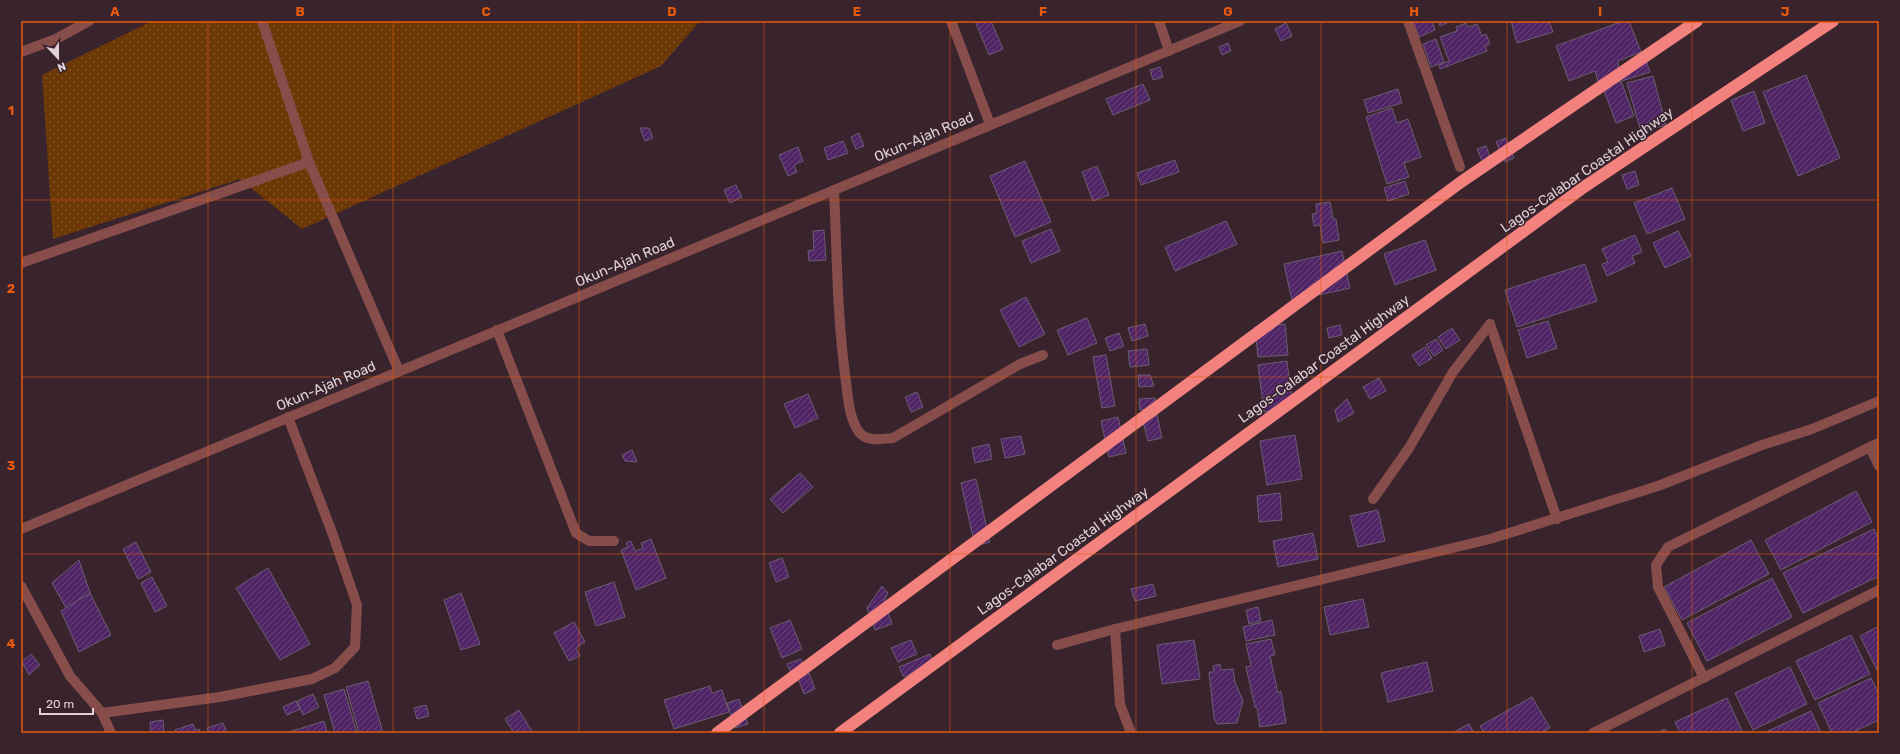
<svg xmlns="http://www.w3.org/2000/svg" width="1900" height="754" font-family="Rubik,sans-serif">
<defs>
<pattern id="grass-dots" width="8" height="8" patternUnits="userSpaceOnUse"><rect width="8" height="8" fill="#6b3805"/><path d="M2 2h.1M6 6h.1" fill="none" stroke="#805429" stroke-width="1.8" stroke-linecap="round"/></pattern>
<pattern id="building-hatch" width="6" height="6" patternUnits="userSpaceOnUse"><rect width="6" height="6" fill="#502566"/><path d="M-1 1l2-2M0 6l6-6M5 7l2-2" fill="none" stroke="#69447b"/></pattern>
</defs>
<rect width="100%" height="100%" fill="#39242e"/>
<polygon fill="url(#grass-dots)" points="152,21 700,21 661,66 302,229 240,179 53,239 42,75"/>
<g fill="url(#building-hatch)" stroke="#6a5d71">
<polygon points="975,21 991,21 1003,49 989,55"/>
<polygon points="1413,21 1432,21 1435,30 1419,37"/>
<polygon points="1438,21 1450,21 1440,26"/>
<polygon points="1511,21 1549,21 1553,32 1517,43"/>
<polygon points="1623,21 1629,21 1641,52 1618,61 1619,76 1599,84 1595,71 1569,81 1556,46"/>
<polygon points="1286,23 1292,36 1281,41 1275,29"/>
<polygon points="1466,23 1468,27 1477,24 1482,36 1486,34 1490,44 1485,46 1487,51 1440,69 1439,65 1449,61 1440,37 1457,31 1456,27"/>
<polygon points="1436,39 1444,62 1431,67 1423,44"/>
<polygon points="1228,43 1231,51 1222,55 1219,47"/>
<polygon points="1646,60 1650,72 1622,81 1624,68"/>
<polygon points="1160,67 1163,77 1153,80 1150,70"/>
<polygon points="1806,75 1840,158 1798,176 1763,92"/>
<polygon points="1653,76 1666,125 1641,132 1627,83"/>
<polygon points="1621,81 1634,116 1616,123 1603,88"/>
<polygon points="1143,84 1150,100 1113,115 1106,99"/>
<polygon points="1398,89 1402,103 1368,113 1364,100"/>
<polygon points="1754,91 1765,123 1743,131 1731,100"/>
<polygon points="1392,108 1397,123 1408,119 1421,157 1404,163 1409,177 1387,184 1366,117"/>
<polygon points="640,128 649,128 653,138 645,141"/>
<polygon points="859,133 864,146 856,149 851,137"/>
<polygon points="1506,138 1514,158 1505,162 1496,142"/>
<polygon points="843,141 848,153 828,160 824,148"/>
<polygon points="1486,146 1491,160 1483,163 1477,149"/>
<polygon points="798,147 803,161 794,165 797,172 788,176 779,155"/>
<polygon points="1175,160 1179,172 1141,185 1137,173"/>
<polygon points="1025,161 1051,222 1015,237 990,176"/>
<polygon points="1097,166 1109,195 1093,201 1082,172"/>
<polygon points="1635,171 1639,185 1627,189 1622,175"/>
<polygon points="1405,181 1409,194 1388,201 1384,188"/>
<polygon points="736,185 742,197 730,203 724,190"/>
<polygon points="1672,188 1685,219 1647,234 1634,203"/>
<polygon points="1330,202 1333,219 1336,219 1339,240 1323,243 1320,225 1314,226 1312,214 1317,213 1316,204"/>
<polygon points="1226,221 1237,244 1175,271 1165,247"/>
<polygon points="1051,229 1060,251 1031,263 1022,241"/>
<polygon points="824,230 826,260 809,261 808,251 814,250 813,231"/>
<polygon points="1678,231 1691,256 1665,268 1653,243"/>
<polygon points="1635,235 1642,252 1632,256 1635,263 1607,276 1602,264 1608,262 1602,249"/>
<polygon points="1425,240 1436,270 1395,285 1384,254"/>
<polygon points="1342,251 1350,288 1292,301 1284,264"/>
<polygon points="1585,264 1597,301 1517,327 1505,290"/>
<polygon points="1026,297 1045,334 1019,347 1000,310"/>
<polygon points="1087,318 1097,343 1068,355 1057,330"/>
<polygon points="1548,321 1557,348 1527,358 1518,330"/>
<polygon points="1145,324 1148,336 1132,341 1128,328"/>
<polygon points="1285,324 1288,355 1258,357 1255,327"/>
<polygon points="1340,325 1342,335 1329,338 1327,328"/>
<polygon points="1452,328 1460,340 1446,349 1438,337"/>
<polygon points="1119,333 1124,346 1110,351 1105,338"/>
<polygon points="1436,339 1443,350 1434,356 1426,345"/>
<polygon points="1425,347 1432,358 1419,366 1412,355"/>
<polygon points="1147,349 1149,365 1130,367 1128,351"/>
<polygon points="1106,355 1115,406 1102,408 1093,357"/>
<polygon points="1287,361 1293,408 1264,412 1258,365"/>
<polygon points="1138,375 1150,375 1154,386 1139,387"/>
<polygon points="1379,378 1386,391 1370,399 1363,387"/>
<polygon points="917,392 923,407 911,412 905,397"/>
<polygon points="808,394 818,418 795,428 784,404"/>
<polygon points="1155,398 1156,408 1140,410 1139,399"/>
<polygon points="1347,399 1354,413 1338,422 1335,410"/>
<polygon points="1156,410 1162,438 1148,441 1141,414"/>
<polygon points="1118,417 1126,453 1109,457 1101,421"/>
<polygon points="1295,435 1302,479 1267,485 1260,441"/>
<polygon points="1021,436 1025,454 1005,458 1001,439"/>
<polygon points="989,444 992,459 975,463 972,448"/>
<polygon points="632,450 637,462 625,461 622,455"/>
<polygon points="800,473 813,487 783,513 770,499"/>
<polygon points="976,479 990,542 975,546 961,483"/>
<polygon points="1856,491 1872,522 1781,570 1765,540"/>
<polygon points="1280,493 1282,520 1259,522 1257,496"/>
<polygon points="1378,510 1385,541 1358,547 1350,516"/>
<polygon points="1874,529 1879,539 1879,576 1803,613 1783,573"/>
<polygon points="1313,533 1318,559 1278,567 1273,541"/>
<polygon points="651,539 666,578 636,590 621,550 628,547 626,543 631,541 635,551 643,548 641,543"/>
<polygon points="1751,540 1769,574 1682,620 1664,587"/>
<polygon points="136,542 151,572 138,579 123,549"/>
<polygon points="782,558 789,577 776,582 769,563"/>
<polygon points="79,560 90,593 66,608 52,583"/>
<polygon points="268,568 310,644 280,660 236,588"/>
<polygon points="152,577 167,606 155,612 141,583"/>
<polygon points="1772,578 1792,617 1707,661 1687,623"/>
<polygon points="614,582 625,617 596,626 585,592"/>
<polygon points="1153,584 1156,596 1135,601 1131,589"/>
<polygon points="882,586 888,593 884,601 892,624 875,630 867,608"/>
<polygon points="90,593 111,635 79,652 61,611"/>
<polygon points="461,593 480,644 461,650 444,600"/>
<polygon points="1363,599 1369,627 1330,635 1324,607"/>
<polygon points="1258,607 1261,621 1249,624 1246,610"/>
<polygon points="790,620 802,649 782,658 770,628"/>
<polygon points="1272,620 1275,635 1246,641 1243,627"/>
<polygon points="574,622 585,642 576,648 580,656 569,661 554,633"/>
<polygon points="1879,626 1879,669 1877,670 1860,636"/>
<polygon points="1660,629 1665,645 1644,652 1639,636"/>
<polygon points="1851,635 1870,674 1815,700 1796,661"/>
<polygon points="1271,639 1275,655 1270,656 1278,693 1281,691 1286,723 1260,727 1257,708 1255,707 1246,667 1251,666 1246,644"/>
<polygon points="911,640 917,654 898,662 891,648"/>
<polygon points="1194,640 1200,679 1162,684 1157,645"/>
<polygon points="31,654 40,665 29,675 22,662"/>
<polygon points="930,654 934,665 904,677 899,667"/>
<polygon points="801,659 805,668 791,673 787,664"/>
<polygon points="1427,662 1433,691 1388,702 1381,673"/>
<polygon points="1220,664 1221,670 1233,669 1235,682 1243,701 1237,723 1217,724 1214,718 1209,672 1214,672 1213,666"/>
<polygon points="1790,667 1807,704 1753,730 1735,693"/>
<polygon points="807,668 815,689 804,694 796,673"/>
<polygon points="1871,678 1879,694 1879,720 1851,733 1832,733 1818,703"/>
<polygon points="368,681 383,733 359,733 346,687"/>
<polygon points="710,686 712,693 722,690 729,712 674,729 664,700"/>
<polygon points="344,689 357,733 335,733 324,695"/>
<polygon points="313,694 319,707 303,715 297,701"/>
<polygon points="1532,697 1550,728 1540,733 1484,733 1480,726"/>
<polygon points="1727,698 1743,733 1680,733 1675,722"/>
<polygon points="739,699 748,724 735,728 727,703"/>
<polygon points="296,701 300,709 287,715 283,707"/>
<polygon points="426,705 429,716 417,719 414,708"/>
<polygon points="519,710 533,733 514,733 505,719"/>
<polygon points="1811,711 1821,733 1764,733"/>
<polygon points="163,720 164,733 151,733 150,722"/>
<polygon points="324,721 327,733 289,733 289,732"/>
<polygon points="223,723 227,733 209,733 207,728"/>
<polygon points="193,724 195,730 199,729 200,733 176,733 175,730"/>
<polygon points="1469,724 1474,733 1452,733"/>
<polygon points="1665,729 1667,733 1657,733"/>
</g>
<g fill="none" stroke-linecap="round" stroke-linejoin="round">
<g stroke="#874d4b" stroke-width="10">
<polyline points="262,21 309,162 399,371"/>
<polyline points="951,21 990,124"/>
<polyline points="1159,21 1169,51"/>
<polyline points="1408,21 1460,167"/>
<polyline points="21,52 56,39 89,21"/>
<path d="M 834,190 C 837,254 837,318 846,382 C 848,398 849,418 859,432 C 866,442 882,439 893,438 L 1020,364 L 1043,355"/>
<polyline points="21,263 309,162"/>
<polyline points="1490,324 1557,519"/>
<polyline points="497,330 576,533 589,541 614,541"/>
<polyline points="1879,443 1870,447 1879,466"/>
<polyline points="1373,499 1409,448 1453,372 1490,324"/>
<polyline points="21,529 1240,21"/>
<polyline points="21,586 70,676 102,713 111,733"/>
<polyline points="1057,645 1115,629"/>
<polyline points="1704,678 1658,587 1656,565 1668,547 1870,447"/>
<polyline points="102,713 220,697 312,679 335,668 355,647 357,605 333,535 288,417"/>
<polyline points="1131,733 1120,704 1115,629 1490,539 1658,486 1762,445 1812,429 1879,401"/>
<polyline points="1593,733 1879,590"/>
</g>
<g stroke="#f3817d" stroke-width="12">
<polyline points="717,733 1461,182 1697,21"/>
<polyline points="840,733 1584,187 1833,21"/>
</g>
</g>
<path fill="none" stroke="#e8590c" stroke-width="1" stroke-opacity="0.55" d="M 208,21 L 208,733M 393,21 L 393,733M 579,21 L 579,733M 764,21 L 764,733M 950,21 L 950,733M 1136,21 L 1136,733M 1321,21 L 1321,733M 1507,21 L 1507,733M 1692,21 L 1692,733M 21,200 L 1879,200M 21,377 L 1879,377M 21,554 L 1879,554"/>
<g text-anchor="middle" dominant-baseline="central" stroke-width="3" stroke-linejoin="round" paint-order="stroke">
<g font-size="14" fill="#e0d2d8" stroke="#39242e">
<text transform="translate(924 137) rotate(-23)">Okun-Ajah Road</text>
<text transform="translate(1587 170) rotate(-35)">Lagos-Calabar Coastal Highway</text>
<text transform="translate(625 262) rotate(-23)">Okun-Ajah Road</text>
<text transform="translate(1324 359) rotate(-36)">Lagos-Calabar Coastal Highway</text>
<text transform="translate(326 386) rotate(-23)">Okun-Ajah Road</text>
<text transform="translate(1063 551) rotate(-36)">Lagos-Calabar Coastal Highway</text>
</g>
</g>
<rect width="1900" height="754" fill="none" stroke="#39242e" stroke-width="44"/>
<g transform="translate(58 58) rotate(158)" stroke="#39242e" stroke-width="3" paint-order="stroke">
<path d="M0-3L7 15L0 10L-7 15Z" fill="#e0d2d8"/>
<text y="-6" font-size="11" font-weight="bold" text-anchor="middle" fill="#e0d2d8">N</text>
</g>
<path d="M40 708v6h53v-6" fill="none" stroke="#e0d2d8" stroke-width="2"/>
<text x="46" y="708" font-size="12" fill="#e0d2d8" stroke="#39242e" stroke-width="3" paint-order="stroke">20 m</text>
<rect x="22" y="22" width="1856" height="710" fill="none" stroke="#e8590c" stroke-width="1.5"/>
<g font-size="13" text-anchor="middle" font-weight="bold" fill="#e8590c">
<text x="115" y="16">A</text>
<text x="300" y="16">B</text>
<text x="486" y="16">C</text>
<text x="672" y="16">D</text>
<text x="857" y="16">E</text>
<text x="1043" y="16">F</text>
<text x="1228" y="16">G</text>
<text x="1414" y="16">H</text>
<text x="1600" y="16">I</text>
<text x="1785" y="16">J</text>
<text x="11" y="115">1</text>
<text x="11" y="293">2</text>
<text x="11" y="470">3</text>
<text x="11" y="648">4</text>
</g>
</svg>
